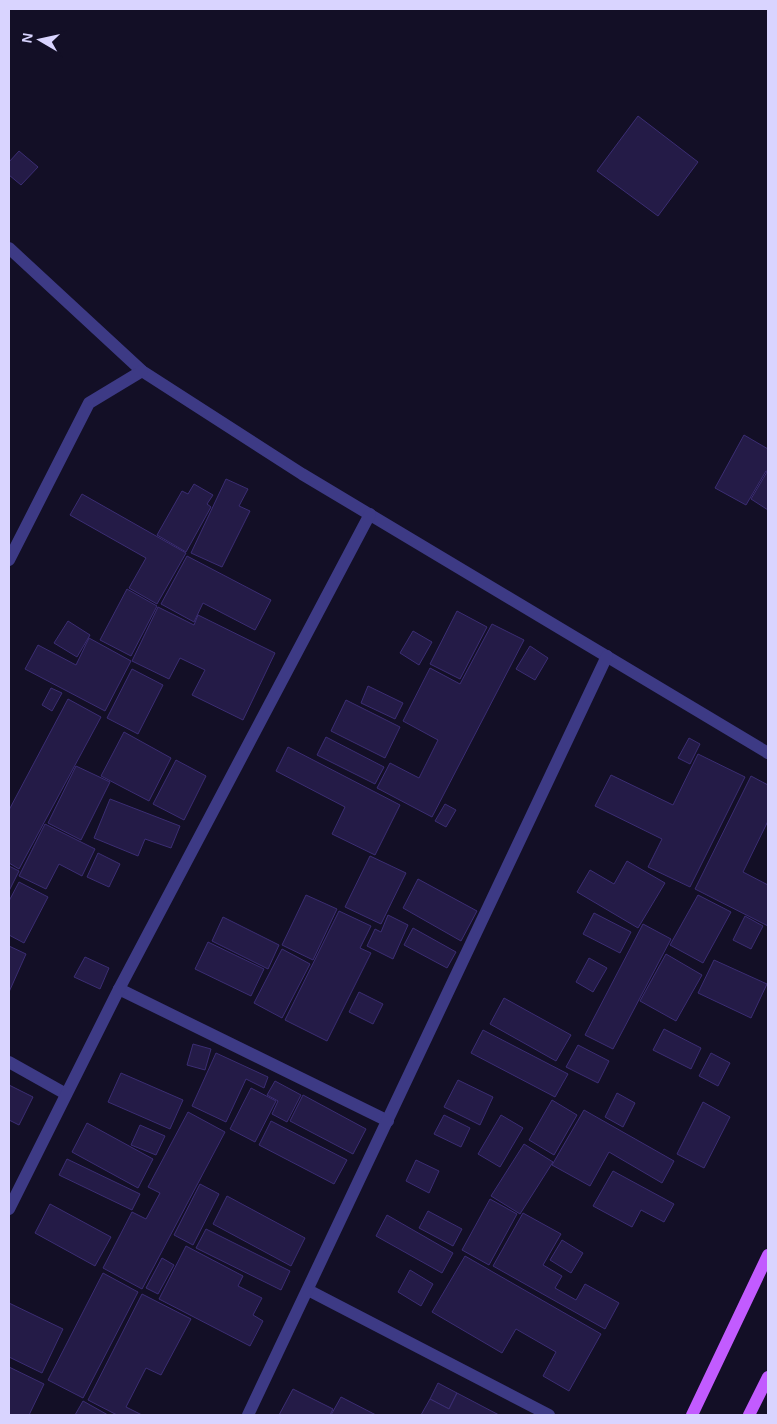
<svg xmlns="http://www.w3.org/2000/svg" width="777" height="1424" font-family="Arial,sans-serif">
<rect width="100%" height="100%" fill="#130f26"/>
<g fill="#241b47" stroke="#3b2d73">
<polygon points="638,116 698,162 658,216 597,171"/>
<polygon points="19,151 38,167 21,185 9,175 9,162"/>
<polygon points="744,435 768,449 768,472 766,471 746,505 715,488"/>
<polygon points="767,472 768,473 768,510 751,499"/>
<polygon points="226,479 248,489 239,506 250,511 222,567 191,553"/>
<polygon points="194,484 213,495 207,504 211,507 186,552 157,535 182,491 188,494"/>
<polygon points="82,494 186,553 157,604 129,588 146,558 70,515"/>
<polygon points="187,556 271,600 255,630 203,603 194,622 161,604"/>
<polygon points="127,589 157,606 131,656 100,640"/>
<polygon points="158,607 194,625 198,615 275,653 243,720 192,695 205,670 180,658 169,679 132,661"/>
<polygon points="457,611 487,627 460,679 430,664"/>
<polygon points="68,621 90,635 77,657 54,643"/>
<polygon points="492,624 524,640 432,817 377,788 390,763 419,778 438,740 403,721 430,668 460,684"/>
<polygon points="413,631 432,642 419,665 400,653"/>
<polygon points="89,638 131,661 105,711 25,669 38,645 76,665"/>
<polygon points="530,646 548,658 535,680 516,669"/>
<polygon points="132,669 163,685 138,734 107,718"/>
<polygon points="368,686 403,703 395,719 361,703"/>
<polygon points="51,688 62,693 52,711 42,705"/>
<polygon points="68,699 101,717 19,869 9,863 9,810"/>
<polygon points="346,700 400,727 385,758 331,731"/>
<polygon points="124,732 171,758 149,801 101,776"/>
<polygon points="326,737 384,767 375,784 317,755"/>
<polygon points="689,738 700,744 690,764 678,758"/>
<polygon points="288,747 400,805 375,855 332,834 345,807 276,771"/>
<polygon points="698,754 745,777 690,887 648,867 662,839 595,806 611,775 673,805"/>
<polygon points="176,760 206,776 184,820 153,804"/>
<polygon points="76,766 110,782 81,840 48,823"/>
<polygon points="751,776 768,785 768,821 743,872 768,885 768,926 695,889"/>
<polygon points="110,799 180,826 171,848 145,839 138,856 94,838"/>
<polygon points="445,804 456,810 446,827 435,821"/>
<polygon points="45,824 95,849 82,876 59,864 46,889 19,876"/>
<polygon points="98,853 120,864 109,887 87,877"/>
<polygon points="370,856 406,873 381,924 345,907"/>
<polygon points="627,861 665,883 638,928 577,892 590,870 614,884"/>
<polygon points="9,866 19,871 9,891"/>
<polygon points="418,879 477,911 461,941 403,908"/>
<polygon points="19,882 48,897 24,943 9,935 9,901"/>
<polygon points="306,895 337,909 313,960 282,945"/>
<polygon points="698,895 731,912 703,963 670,945"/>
<polygon points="339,911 371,926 360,948 371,953 327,1041 285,1020"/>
<polygon points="594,913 631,932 620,953 583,934"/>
<polygon points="388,915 408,925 393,959 367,946 375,929 381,932"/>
<polygon points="745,916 763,926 751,949 733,940"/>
<polygon points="223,917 279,945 268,969 212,941"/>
<polygon points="643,924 671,939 613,1049 585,1035"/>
<polygon points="413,928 456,952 447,968 404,945"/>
<polygon points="208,942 264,969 251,996 195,969"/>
<polygon points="9,946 26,954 9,992"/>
<polygon points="282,949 310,964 282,1018 254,1003"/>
<polygon points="666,954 702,975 676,1021 640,1001"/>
<polygon points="85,957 109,968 100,989 74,977"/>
<polygon points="589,958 607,968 593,992 576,982"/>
<polygon points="714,960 767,984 751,1018 698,993"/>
<polygon points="359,992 383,1004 373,1024 349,1012"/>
<polygon points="504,998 571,1035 556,1061 490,1024"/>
<polygon points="664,1029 701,1048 691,1069 653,1050"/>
<polygon points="483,1030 568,1074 555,1097 471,1053"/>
<polygon points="193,1044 211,1049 205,1070 187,1065"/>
<polygon points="578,1045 609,1061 598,1083 566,1067"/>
<polygon points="216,1053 268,1077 264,1088 246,1079 226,1122 192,1106"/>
<polygon points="711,1053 730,1063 718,1086 699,1076"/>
<polygon points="121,1073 183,1100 170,1129 108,1102"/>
<polygon points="458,1080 493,1097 480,1125 444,1107"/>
<polygon points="275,1081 301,1095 287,1122 272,1114 278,1101 267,1095"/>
<polygon points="9,1085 33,1097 19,1125 9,1120"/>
<polygon points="251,1088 276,1101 255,1142 230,1129"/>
<polygon points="617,1093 635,1103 623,1127 605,1117"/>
<polygon points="303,1095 366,1129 353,1154 290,1121"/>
<polygon points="552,1100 577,1115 554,1155 529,1140"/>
<polygon points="703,1102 730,1117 704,1168 677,1154"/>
<polygon points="584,1110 674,1161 662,1183 609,1152 590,1186 552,1165"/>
<polygon points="188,1112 225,1132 142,1289 103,1268 132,1212 146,1219 160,1193 148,1187"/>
<polygon points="444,1115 470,1128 461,1147 434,1134"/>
<polygon points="501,1115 523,1128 500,1167 478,1154"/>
<polygon points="271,1121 347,1160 334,1184 259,1145"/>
<polygon points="87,1123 153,1159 138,1188 72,1152"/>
<polygon points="140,1125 165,1136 156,1155 131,1145"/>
<polygon points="524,1144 553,1162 520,1214 491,1196"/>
<polygon points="67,1159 140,1194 132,1210 59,1175"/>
<polygon points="416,1160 439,1171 429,1193 406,1181"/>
<polygon points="613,1171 674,1204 664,1222 641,1210 632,1227 593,1206"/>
<polygon points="200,1184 219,1194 193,1245 174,1235"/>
<polygon points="227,1196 305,1238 291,1266 213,1224"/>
<polygon points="490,1199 517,1214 489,1265 462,1250"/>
<polygon points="50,1204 111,1237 95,1266 35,1233"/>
<polygon points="428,1211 462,1229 453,1246 419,1228"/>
<polygon points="523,1213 561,1234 543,1265 562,1276 555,1288 576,1300 585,1284 619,1303 605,1329 493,1266"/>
<polygon points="387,1215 453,1253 442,1273 376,1236"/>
<polygon points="206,1229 290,1271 281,1290 196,1248"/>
<polygon points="562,1240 583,1253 571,1273 550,1260"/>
<polygon points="186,1246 243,1276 238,1286 262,1298 253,1315 263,1321 250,1346 159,1299"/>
<polygon points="465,1256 601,1334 569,1391 543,1376 556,1352 516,1329 502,1353 432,1312"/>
<polygon points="162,1258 174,1265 158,1294 146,1288"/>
<polygon points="410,1270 433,1284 421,1306 398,1292"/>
<polygon points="103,1273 138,1292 83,1398 48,1380"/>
<polygon points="142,1294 191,1319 161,1375 146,1368 126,1407 142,1415 117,1415 88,1400"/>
<polygon points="9,1303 63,1329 42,1373 9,1357"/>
<polygon points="9,1367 44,1384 29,1415 9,1415"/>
<polygon points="438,1383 457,1393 449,1409 430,1399"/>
<polygon points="293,1389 333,1409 330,1415 279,1415"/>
<polygon points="457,1393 499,1415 421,1415 430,1399 449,1409"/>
<polygon points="341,1397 376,1415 331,1415"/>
<polygon points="83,1401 108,1415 75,1415"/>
</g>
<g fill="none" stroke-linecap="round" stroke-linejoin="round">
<g stroke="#3d3a85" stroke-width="12">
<polyline points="9,248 142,371 302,474 768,753"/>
<polyline points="9,560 89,403 142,371"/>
<polyline points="119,989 388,1121"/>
<polyline points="9,1062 66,1094"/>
<polyline points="9,1209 119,989 370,514"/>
<polyline points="308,1290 549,1415"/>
<polyline points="248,1415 607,656"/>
</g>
<g stroke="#c25bff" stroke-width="12">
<polyline points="692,1415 768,1255"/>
<polyline points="749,1415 768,1377"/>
</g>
</g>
<rect width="777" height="1424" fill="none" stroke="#d9d4ff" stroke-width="20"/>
<g transform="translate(40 40) rotate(279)" stroke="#130f26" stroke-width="4" paint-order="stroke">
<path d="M0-4L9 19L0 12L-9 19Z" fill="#d9d4ff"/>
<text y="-8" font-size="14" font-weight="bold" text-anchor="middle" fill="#d9d4ff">N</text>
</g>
</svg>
